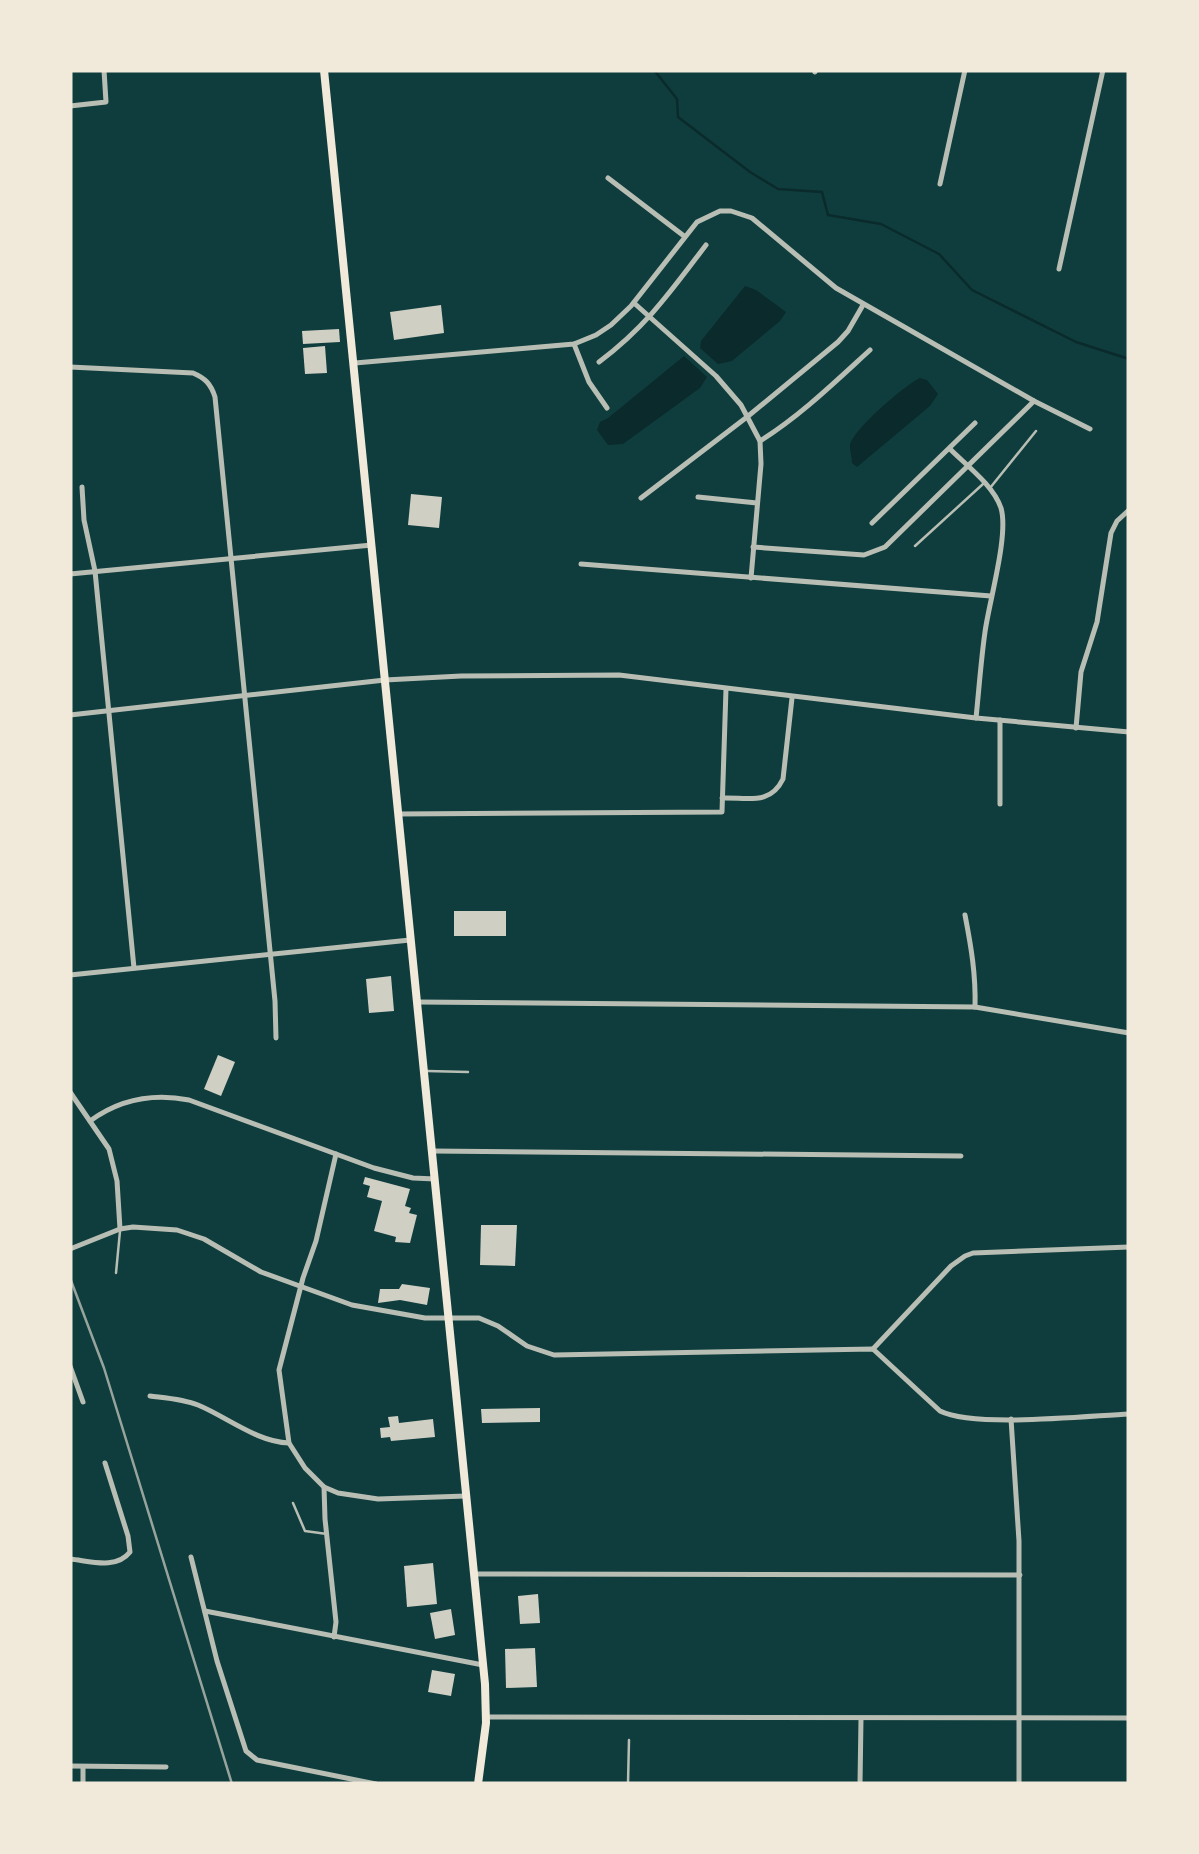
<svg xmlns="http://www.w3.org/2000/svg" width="1199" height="1854" font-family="Inter,sans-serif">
<rect width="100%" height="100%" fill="#0f3d3e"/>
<g fill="#0a2a2b">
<polygon points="745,286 756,290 786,312 780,321 732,361 718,364 700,348 701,341"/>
<polygon points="684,356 707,377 700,388 623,444 608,445 597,430 600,422 608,418"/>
<path d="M 920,378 L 927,380 L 938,394 L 930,406 L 857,467 L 852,463 C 852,457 850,452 850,446 C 851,431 905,385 920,378 Z"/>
</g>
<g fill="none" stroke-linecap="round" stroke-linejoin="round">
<polyline stroke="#0a2a2b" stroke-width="2.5" points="654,70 677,99 678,117 750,172 778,189 822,192 828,215 881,224 939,254 972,290 1076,342 1129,359"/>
</g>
<g fill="#cfcfc3">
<polygon points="441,305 444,333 394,340 390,312"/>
<polygon points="339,329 340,342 303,344 302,331"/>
<polygon points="325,346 327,373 305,374 303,348"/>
<polygon points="411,494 442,497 439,528 408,525"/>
<rect x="454" y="911" width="52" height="25"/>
<polygon points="391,976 394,1011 369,1013 366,979"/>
<polygon points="218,1055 235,1062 221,1096 204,1089"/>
<polygon points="365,1177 410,1189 405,1206 411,1208 409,1213 417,1215 410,1243 395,1242 396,1237 374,1231 382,1201 367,1197 370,1186 363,1184"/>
<polygon points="481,1225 517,1225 515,1266 480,1265"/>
<polygon points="402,1284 430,1288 427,1305 400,1300 378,1303 380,1289 399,1289"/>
<polygon points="540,1408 540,1422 482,1423 481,1409"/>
<polygon points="398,1416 399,1423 433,1419 435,1437 391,1441 390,1437 381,1438 380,1428 390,1427 388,1417"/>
<polygon points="433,1563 437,1604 407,1607 404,1566"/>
<polygon points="538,1594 540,1623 520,1624 518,1596"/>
<polygon points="451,1609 455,1635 435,1639 430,1613"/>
<polygon points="535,1648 537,1687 506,1688 505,1649"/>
<polygon points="432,1670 455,1674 451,1696 428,1692"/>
</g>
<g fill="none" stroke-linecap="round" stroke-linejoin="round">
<g stroke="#b8beb3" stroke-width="2.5">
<polyline points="990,488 1036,431"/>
<polyline points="915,546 983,484"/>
<polyline points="427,1071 468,1072"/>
<polyline points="116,1273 120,1231"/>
<polyline points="293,1503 305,1531 327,1534"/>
<polyline points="628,1784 629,1740"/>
</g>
<g stroke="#b8beb3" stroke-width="5">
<polyline points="815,72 816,70"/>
<polyline points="70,106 106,102 104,70"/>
<polyline points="608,178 684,236"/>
<polyline points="940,184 965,70"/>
<polyline points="1059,269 1103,70"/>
<polyline points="634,303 716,376 741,405 760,441 761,464 751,578"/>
<polyline points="574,344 589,382 607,408"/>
<path d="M 599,362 C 646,327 671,291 706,245"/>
<polyline points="355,363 574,344 596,335 611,325 631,306 697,222 720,211 731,211 752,218 836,288 1034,401 1090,429"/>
<path d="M 70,367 L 193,373 C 205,378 211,384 215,397 L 275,1001 L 276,1038"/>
<path d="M 760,441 C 800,416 835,382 870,350"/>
<path d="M 950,449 C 967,466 993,485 1001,508 C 1009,535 989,602 985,632 C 981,660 979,689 976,718"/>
<polyline points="82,487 84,520 95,571 134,968"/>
<polyline points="698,497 757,503"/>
<polyline points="641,498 747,417 838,342 848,331 863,305"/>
<polyline points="872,523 975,423"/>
<polyline points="753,547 864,555 885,547 1034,401"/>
<polyline points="581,564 991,596"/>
<polyline points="70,574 372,545"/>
<polyline points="70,715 385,680 461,676 619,675 976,718 1129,732"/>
<polyline points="1000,720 1000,804"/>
<polyline points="1076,728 1081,672 1097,622 1111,533 1117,521 1129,510"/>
<path d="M 722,798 C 747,797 770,806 783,779 L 792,698"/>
<polyline points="398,814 722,812 726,689"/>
<path d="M 965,915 C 971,946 976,975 975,1007"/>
<polyline points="70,975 410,940"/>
<polyline points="417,1002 975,1007 1129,1033"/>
<polyline points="70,1092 109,1149 117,1181 120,1229"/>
<path d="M 90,1121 C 120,1099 153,1093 189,1100 L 374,1168 L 413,1178 L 435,1179"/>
<polyline points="432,1151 961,1156"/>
<polyline points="336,1154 316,1241 303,1278 279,1370 289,1443 305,1468 324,1487 338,1493 378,1499 466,1496"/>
<path d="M 70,1249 L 120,1229 L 133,1227 L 177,1230 L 204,1239 L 261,1272 L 352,1305 L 425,1318 L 479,1318 L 498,1326 L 527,1346 L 554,1355 L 873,1349 L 940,1411 C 974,1428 1086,1416 1129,1414"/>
<polyline points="873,1349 951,1266 965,1256 973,1253 1129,1247"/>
<polyline points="70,1366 83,1402"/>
<path d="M 150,1396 C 166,1398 183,1399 198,1405 C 227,1417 257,1442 289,1443"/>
<polyline points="1011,1419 1019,1541 1019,1784"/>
<polyline points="324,1487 325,1519 336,1622 334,1637"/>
<polyline points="191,1557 217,1661 246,1751 257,1760 376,1784"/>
<path d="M 70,1559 C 90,1561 116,1570 130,1552 L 128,1536 L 105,1463"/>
<polyline points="474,1574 1020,1575"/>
<polyline points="205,1611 483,1665"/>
<polyline points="487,1717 1129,1718"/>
<polyline points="70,1766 166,1767"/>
<polyline points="83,1784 83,1767"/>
<polyline points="860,1784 861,1719"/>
</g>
<polyline stroke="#f1e9da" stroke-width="8" points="324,70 485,1684 486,1723 478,1784"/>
<polyline stroke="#97a49c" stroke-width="2.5" points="70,1278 104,1368 232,1784"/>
</g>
<rect width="1199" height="1854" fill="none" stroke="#f1e9da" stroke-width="145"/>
</svg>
